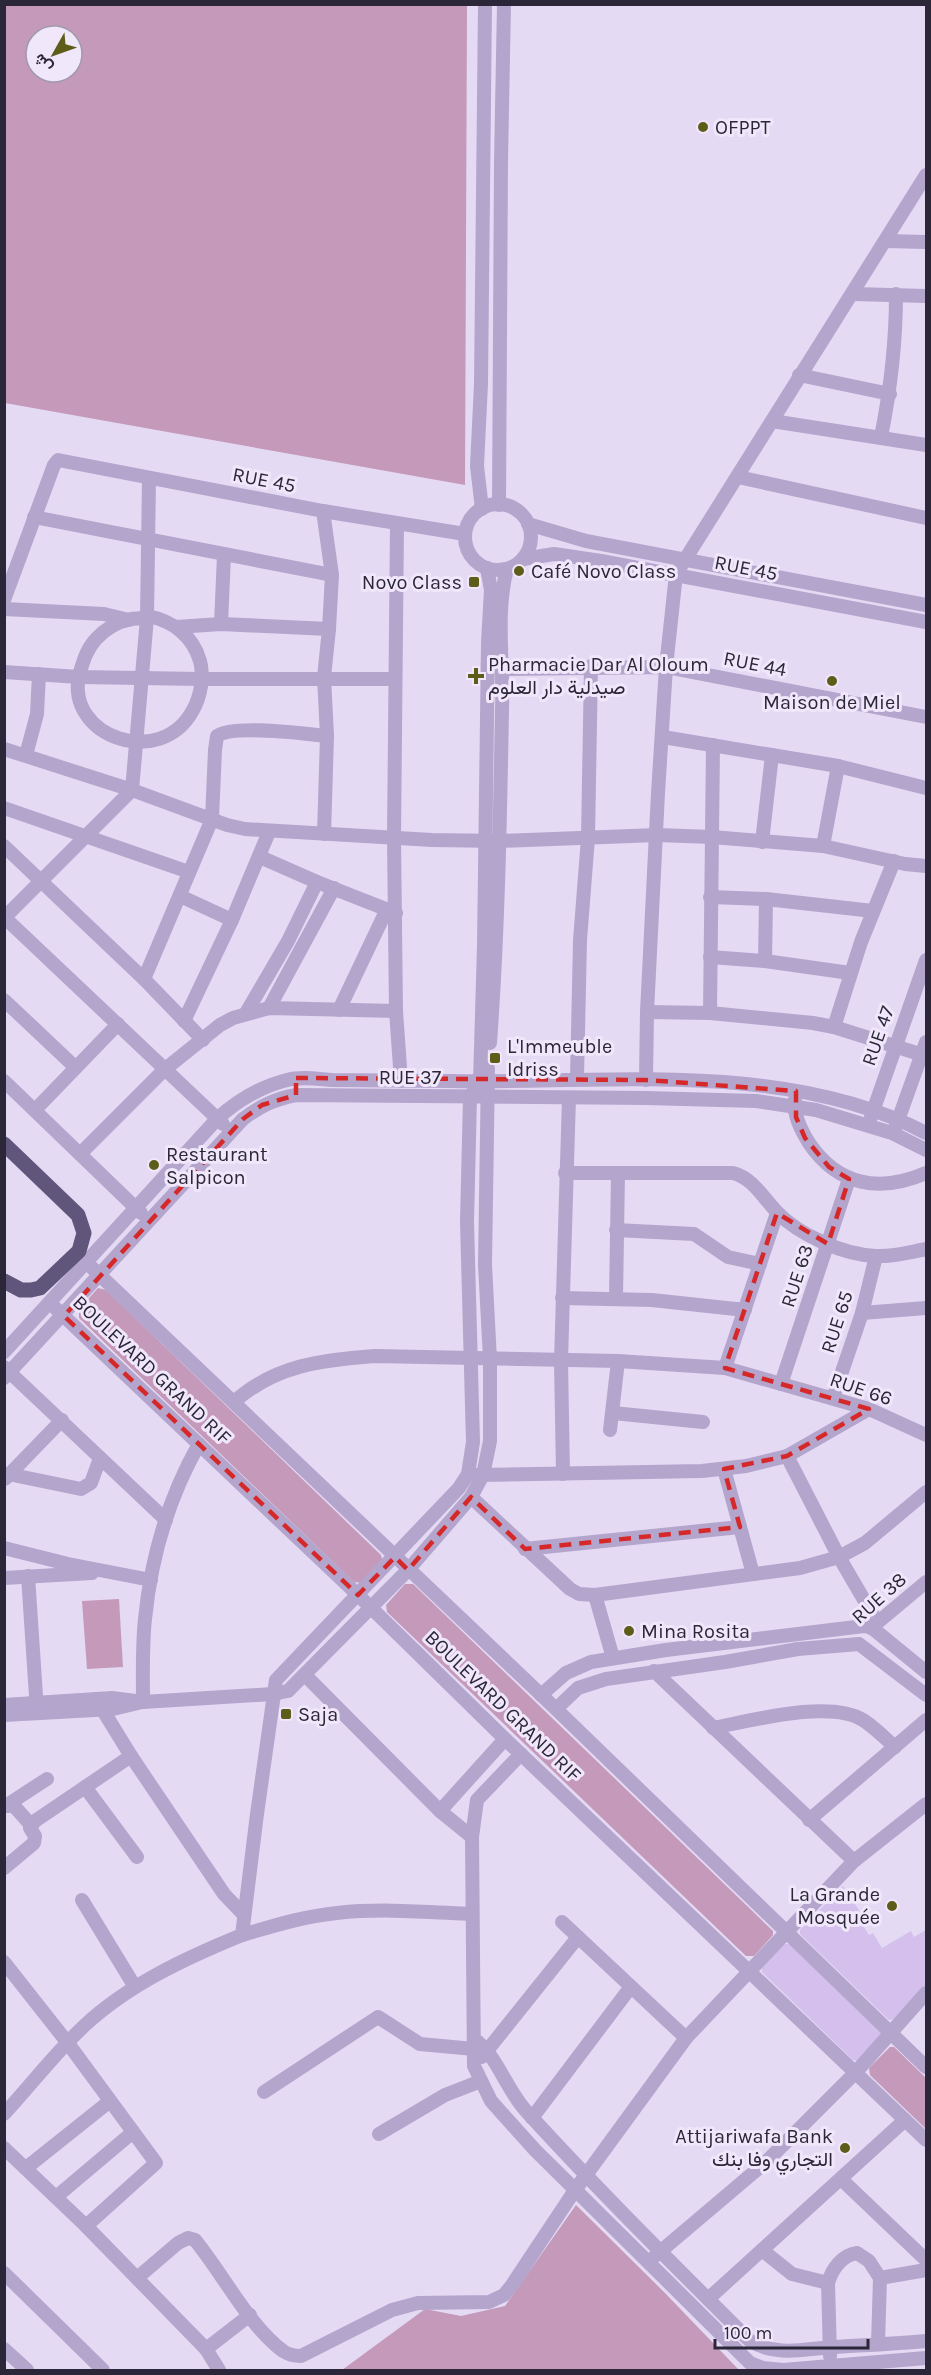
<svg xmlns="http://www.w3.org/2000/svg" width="931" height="2375" font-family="Karla,Vazirmatn,sans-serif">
<rect width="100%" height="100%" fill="#e5daf4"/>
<g fill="#c499ba" fill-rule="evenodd">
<path d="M 4,5 L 467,5 L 465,485 L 5,403 ZM 36,36 L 72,36 L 72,72 L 36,72 Z"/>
<polygon points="98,1288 106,1290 381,1555 382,1559 362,1583 354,1582 79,1318 79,1309"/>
<polygon points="405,1584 413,1584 773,1931 773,1935 754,1956 746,1956 387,1612 386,1605"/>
<polygon points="119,1599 123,1667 87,1669 82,1601"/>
<polygon points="890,2047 894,2047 926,2078 926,2129 870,2075 869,2068"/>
<polygon points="576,2205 664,2292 739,2370 342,2370 425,2309 461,2316 505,2306"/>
</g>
<g fill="#d5c0ed">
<polygon points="843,1886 866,1921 862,1924 869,1935 873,1933 882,1948 911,1931 914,1937 926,1930 926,1985 897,2019 889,2020 800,1934 800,1930"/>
<polygon points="783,1944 790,1944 881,2032 881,2038 858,2061 853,2060 762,1972 762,1965"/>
</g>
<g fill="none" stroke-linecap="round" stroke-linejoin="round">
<g stroke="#b4a5cd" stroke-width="14">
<polyline points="885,241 926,242"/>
<polyline points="854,294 926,296"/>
<polyline points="799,375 890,394"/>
<polyline points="772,421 926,445"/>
<path d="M 881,437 C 891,387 896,345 896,294"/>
<polyline points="738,477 926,518"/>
<circle cx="498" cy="537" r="33"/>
<polyline points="499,505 501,162 504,4"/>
<polyline points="482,509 477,466 481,384 485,4"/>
<polyline points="323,511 332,575 329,629 324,677 327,736 324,834"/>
<polyline points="34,517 332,575"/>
<polyline points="397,524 394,838 396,1011 401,1081"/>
<polyline points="528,524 586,541 926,605"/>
<polyline points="523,559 554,554 601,561 926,622"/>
<polyline points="4,600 54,465 58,460 323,511 465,534"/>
<polyline points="4,609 104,614 129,620"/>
<path d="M 148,616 C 173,621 193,636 200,661 C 204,676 201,696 193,710 C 161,770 66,737 79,676 C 83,662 86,650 96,639 C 105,629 118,622 131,619 C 137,618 143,619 148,616 Z"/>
<polyline points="221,624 224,555"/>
<polyline points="176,627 221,624 329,629"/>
<polyline points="503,669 666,667 926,717"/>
<polyline points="4,672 79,677 201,679 395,679"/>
<polyline points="663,737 838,766 926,788"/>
<polyline points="4,749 132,790 227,825 245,829 432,840 500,841 657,835 712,837 823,846 905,864 926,866"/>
<polyline points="26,755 37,714 39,674"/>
<polyline points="4,808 189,872"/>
<polyline points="762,842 772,755"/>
<polyline points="4,846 144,979 203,1040"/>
<polyline points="823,846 838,766"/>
<polyline points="260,857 317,882 396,913"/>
<polyline points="180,896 232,920"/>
<polyline points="710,897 766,899 873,911"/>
<polyline points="4,917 223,1124"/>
<polyline points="4,918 132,790 147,618 149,478"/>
<polyline points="710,957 765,961 850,973"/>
<polyline points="765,961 766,899"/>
<path d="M 144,979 L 212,819 L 215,750 L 217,736 C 234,724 305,734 327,736"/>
<polyline points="4,1000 75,1067"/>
<polyline points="269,1008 334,888"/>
<polyline points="339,1010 387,909"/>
<polyline points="647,1012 710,1013 813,1023 834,1027 926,1056"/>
<polyline points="246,1013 288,941 317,882"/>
<polyline points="710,1013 713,745"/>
<polyline points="184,1021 232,920 269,832"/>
<polyline points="834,1027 861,942 894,861"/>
<path d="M 490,1043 C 498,932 500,821 502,710 C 504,663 495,614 507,569"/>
<polyline points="577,1078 580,940 588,838 591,666"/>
<polyline points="646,1080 647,1012 658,793 666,667 676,574 926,175"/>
<polyline points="4,1081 141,1213"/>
<path d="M 795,1100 C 793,1115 801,1130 809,1143 C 838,1186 880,1193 926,1173"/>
<polyline points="35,1110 118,1024"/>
<polyline points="871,1117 926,960"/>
<polyline points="896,1126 926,1042"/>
<polyline points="80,1154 164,1070 220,1025 233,1018 269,1008 396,1011"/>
<path d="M 565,1173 L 733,1173 C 753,1178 763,1198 777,1212 C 799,1235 844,1255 876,1256 C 893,1257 910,1252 926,1249"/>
<polyline points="616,1230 694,1234 728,1257 760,1264"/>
<polyline points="87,1263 556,1709 926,2067"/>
<polyline points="562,1298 652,1300 745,1310"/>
<polyline points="616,1298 618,1173"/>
<polyline points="50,1303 358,1595 505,1739 926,2140"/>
<polyline points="862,1313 926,1308"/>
<path d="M 4,1352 L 217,1119 C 238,1100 259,1087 287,1080 C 301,1076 318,1079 332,1080 C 371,1080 411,1081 450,1081 C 603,1084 785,1059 926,1133"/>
<polyline points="4,1367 166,1520"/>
<polyline points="725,1368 777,1213"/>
<path d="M 4,1378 L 243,1119 C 260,1106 275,1099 296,1095 L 646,1098 L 756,1101 L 816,1110 L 892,1133 L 926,1150"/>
<polyline points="781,1384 849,1179"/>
<polyline points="833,1398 862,1313 876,1256"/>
<path d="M 234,1402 C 275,1365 322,1360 375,1356 L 618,1361 L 725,1368 L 869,1409 L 926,1435"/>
<polyline points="613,1413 703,1422"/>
<polyline points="610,1430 618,1361"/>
<polyline points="787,1456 839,1557 877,1622"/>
<polyline points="724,1469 753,1574"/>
<polyline points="8,1474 81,1489 91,1483 100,1458"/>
<polyline points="563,1474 561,1361 569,1098"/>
<polyline points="476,1475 702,1471 746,1466 787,1456 869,1409"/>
<polyline points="5,1479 62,1420"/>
<polyline points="471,1497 570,1589 579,1594 595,1595 613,1658"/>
<polyline points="4,1548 68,1564 151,1580"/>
<polyline points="525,1549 740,1527"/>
<polyline points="28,1576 37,1711"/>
<polyline points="4,1578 92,1573"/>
<polyline points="595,1595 800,1568 839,1557 865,1543 926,1492"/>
<polyline points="871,1628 926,1582"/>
<polyline points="654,1671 854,1861"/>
<polyline points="305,1675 440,1811 472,1837"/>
<polyline points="541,1695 566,1673 591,1662 666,1650 864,1626 871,1627 926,1672"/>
<polyline points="96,1699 131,1756 224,1894 244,1915"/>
<path d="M 143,1702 C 143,1674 142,1646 145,1619 C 151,1558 169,1497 199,1444"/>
<polyline points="4,1705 112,1698 143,1702 273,1694 288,1691 408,1570 471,1497 483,1475 490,1441 490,1359 485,1265 488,1068"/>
<polyline points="556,1709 578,1688 606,1679 725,1662 798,1649 859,1644 926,1695"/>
<polyline points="4,1715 113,1709 138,1703"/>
<path d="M 713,1728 C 750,1721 830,1699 863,1720 C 874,1727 885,1738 895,1747"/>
<polyline points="521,1754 477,1800 472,1837 474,2066 491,2101 535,2150 750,2363 763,2368 783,2370 926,2358"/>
<polyline points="85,1787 137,1857"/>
<polyline points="7,1805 47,1779"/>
<polyline points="4,1806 14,1806 31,1825"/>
<polyline points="440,1811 505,1739"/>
<polyline points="809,1820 926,1720"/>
<polyline points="4,1868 34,1843 35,1836 30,1828 35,1821 131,1756"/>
<polyline points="82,1900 135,1987"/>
<polyline points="562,1922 686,2038"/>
<path d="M 242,1935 C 273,1926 305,1916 337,1913 C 382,1908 427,1912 472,1914"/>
<polyline points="4,1962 67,2042 156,2163 86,2226"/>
<path d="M 474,2039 C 498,2056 506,2090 527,2112 C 599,2191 675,2266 750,2341 C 778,2357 803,2349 833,2347 C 864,2345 895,2344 926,2341"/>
<polyline points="482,2057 578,1937"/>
<polyline points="264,2092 378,2017 420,2044 474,2049"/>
<path d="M 4,2114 C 31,2085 55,2053 84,2026 C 129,1984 186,1958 242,1935 L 257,1814 L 276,1680 L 459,1488 L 468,1474 L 473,1442 L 467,1222 L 470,1097 L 480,1082 L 484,946 L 488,642 L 491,590 L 487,568"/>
<polyline points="532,2118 630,1988"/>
<polyline points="379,2134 445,2095 481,2081"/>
<polyline points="4,2148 86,2226 206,2349"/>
<polyline points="26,2168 110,2101"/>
<polyline points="841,2179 926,2260"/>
<polyline points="56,2197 133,2132"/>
<path d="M 762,2250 L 792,2274 L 828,2283 C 832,2269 842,2255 857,2253 L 869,2261 L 880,2278 L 878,2344"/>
<polyline points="655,2256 766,2162 856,2072 926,1993"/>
<polyline points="4,2273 103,2370"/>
<path d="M 137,2278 L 178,2243 L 188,2238 L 195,2240 C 223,2274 249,2326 283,2351 C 289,2355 295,2356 301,2356 L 392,2310 L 418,2303 L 489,2302 L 504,2295 L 512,2285 L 575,2190 L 686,2038 L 854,1861 L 926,1804"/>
<polyline points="880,2278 926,2270"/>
<polyline points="828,2283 830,2356"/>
<polyline points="708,2299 905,2120"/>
<polyline points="4,2349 27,2370"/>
<polyline points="219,2370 206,2349 250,2315"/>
</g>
<polyline stroke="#60567b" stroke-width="15" points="4,1144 78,1215 84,1233 79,1251 40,1288 31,1290 21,1290 4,1281"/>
</g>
<path fill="none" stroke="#d62828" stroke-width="4.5" stroke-dasharray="12 8" stroke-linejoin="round" d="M 296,1078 L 646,1080 L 796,1091 L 796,1117 L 805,1138 L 829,1167 L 849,1179 L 828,1244 L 777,1213 L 725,1368 L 869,1409 L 787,1456 L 724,1469 L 740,1527 L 525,1549 L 471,1497 L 408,1570 L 395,1557 L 358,1595 L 64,1316 L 243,1119 L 262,1105 L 296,1095 Z"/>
<g fill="#5d5c19" stroke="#f0e7fb" stroke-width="2">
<circle cx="703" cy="127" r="6"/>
<circle cx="519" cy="571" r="6"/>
<rect x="468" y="576" width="12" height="12" rx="3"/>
<path d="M473 667h6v6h6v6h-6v6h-6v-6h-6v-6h6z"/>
<circle cx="832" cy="681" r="6"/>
<rect x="489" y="1052" width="12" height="12" rx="3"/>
<circle cx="154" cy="1165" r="6"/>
<circle cx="629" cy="1631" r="6"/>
<rect x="280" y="1708" width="12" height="12" rx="3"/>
<circle cx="892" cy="1906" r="6"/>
<circle cx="845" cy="2148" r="6"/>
</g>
<g text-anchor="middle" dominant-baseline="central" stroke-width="6" stroke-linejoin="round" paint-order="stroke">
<g font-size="20" fill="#2b2738" stroke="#f0e7fb" text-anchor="start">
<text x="715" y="127">OFPPT</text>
<text x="531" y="571">Café Novo Class</text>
<text x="462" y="582" text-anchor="end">Novo Class</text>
<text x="488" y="664">Pharmacie Dar Al Oloum<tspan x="488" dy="23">صيدلية دار العلوم</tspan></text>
<text x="832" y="702" text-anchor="middle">Maison de Miel</text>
<text x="507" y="1046">L'Immeuble<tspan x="507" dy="23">Idriss</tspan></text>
<text x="166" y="1154">Restaurant<tspan x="166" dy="23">Salpicon</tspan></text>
<text x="641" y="1631">Mina Rosita</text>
<text x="298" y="1714">Saja</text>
<text x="880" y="1894" text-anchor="end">La Grande<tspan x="880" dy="23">Mosquée</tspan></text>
<text x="833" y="2136" text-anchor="end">Attijariwafa Bank<tspan x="833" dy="23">التجاري وفا بنك</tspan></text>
</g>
<g font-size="20" fill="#2b2738" stroke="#f0e7fb">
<text transform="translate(264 480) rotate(11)">RUE 45</text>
<text transform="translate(746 568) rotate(11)">RUE 45</text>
<text transform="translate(755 664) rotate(11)">RUE 44</text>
<text transform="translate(878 1036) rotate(-71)">RUE 47</text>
<text x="410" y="1077">RUE 37</text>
<text transform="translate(797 1276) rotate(-72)">RUE 63</text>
<text transform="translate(837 1322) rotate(-72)">RUE 65</text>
<text transform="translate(152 1370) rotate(43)">BOULEVARD GRAND RIF</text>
<text transform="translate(861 1389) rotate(19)">RUE 66</text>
<text transform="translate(879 1598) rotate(-42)">RUE 38</text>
<text transform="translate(503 1706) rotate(44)">BOULEVARD GRAND RIF</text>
</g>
</g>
<rect width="931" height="2375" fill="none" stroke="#2b2738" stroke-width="12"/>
<g transform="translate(54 54) rotate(230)"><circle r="28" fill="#f0e7fb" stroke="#a19aad" stroke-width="1.5"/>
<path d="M0-4.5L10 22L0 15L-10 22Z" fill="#5d5c19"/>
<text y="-9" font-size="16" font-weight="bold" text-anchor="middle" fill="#2b2738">ش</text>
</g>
<path d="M715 2339v9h153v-9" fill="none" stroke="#2b2738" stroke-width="3"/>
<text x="724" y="2339" font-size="18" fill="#2b2738" stroke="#f0e7fb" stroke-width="4.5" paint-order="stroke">100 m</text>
</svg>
